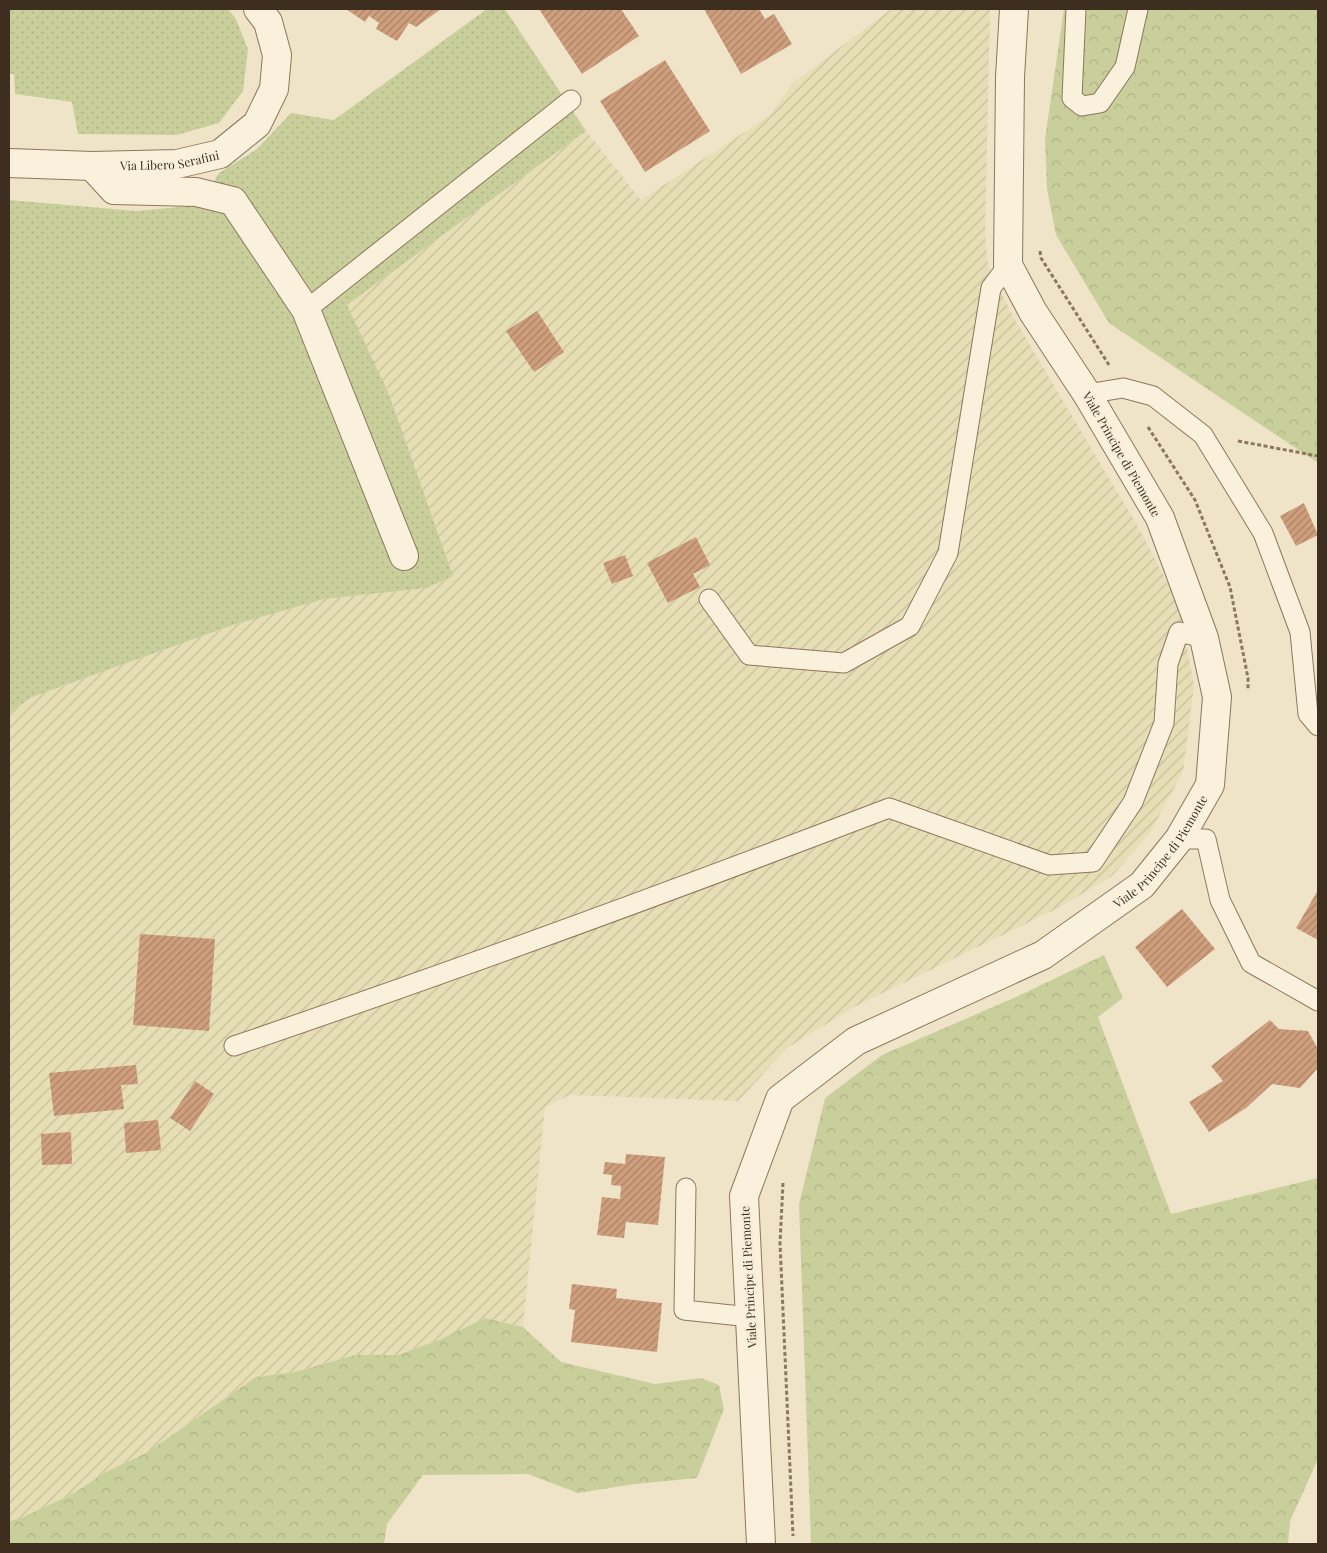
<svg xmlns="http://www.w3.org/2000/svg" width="1327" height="1553" font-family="'Playfair Display',serif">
<defs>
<pattern id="farmland-furrows" width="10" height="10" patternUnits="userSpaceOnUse" patternTransform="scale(1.25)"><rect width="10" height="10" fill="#e6deb5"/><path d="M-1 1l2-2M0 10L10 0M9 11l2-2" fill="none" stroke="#c6bf9b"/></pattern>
<pattern id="grass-dots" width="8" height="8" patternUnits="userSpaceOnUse" patternTransform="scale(1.25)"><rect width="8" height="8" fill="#c9cf9b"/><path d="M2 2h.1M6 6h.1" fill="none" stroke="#aeb285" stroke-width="1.8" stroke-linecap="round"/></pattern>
<pattern id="forest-crowns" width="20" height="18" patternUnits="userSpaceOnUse" patternTransform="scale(1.25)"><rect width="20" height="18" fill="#c9cf9b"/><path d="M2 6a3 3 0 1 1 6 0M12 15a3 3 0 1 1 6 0" fill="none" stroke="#aeb285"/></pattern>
<pattern id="building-hatch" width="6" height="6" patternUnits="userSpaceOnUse" patternTransform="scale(1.25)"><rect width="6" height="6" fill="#cf9f7d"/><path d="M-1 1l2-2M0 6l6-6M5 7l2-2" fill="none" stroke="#a98266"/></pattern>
</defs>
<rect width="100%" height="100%" fill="#f0e4c8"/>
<polygon fill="url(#farmland-furrows)" points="891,9 990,9 985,234 988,266 1015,320 1141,532 1179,606 1194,686 1183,772 1149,834 1112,876 1058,908 856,1006 787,1048 738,1101 570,1095 545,1107 523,1327 485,1318 441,1339 398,1355 355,1355 295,1372 256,1377 146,1453 106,1472 74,1493 19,1519 9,1521 9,713 32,697 230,626 324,599 427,588 453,576 389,394 347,305 586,131 641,200 769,116 793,83"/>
<g fill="url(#grass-dots)">
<polygon points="9,9 228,9 236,19 248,49 243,91 219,123 176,135 78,134 72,102 15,94 14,74 9,74"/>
<polygon points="487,9 505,9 586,131 347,305 389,394 453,576 427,588 324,599 230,626 32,697 9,713 9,200 136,211 201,205 219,173 257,149 291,113 334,120"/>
</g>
<g fill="url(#forest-crowns)">
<polygon points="1064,9 1318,9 1318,463 1109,323 1056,235 1047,189 1045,139"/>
<polygon points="1104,955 1123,998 1098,1017 1171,1214 1318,1178 1318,1459 1290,1521 1288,1544 811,1544 799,1204 825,1098 882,1055 1016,997"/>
<polygon points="485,1318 523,1327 561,1362 655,1384 701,1378 719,1385 724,1409 697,1478 635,1484 578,1493 528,1474 423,1475 387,1524 384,1544 9,1544 9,1521 19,1519 74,1493 106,1472 146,1453 256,1377 295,1372 355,1355 398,1355 441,1339"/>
</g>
<g fill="url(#building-hatch)">
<polygon points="346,9 441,9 416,27 409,23 397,41 376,29 379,23 369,16 365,22"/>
<polygon points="539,9 621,9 639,36 582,74"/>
<polygon points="704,9 759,9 765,19 774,14 792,44 741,74"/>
<polygon points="665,60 710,131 645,172 600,101"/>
<polygon points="537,311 564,352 534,372 506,331"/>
<polygon points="1304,503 1318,535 1296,546 1280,516"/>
<polygon points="696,537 710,565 693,574 700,587 668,603 647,563"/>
<polygon points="625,555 633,576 612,584 603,563"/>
<polygon points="1318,890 1318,940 1296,928"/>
<polygon points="1182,909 1215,949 1167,987 1135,947"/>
<polygon points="140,934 215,939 209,1031 133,1025"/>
<polygon points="1270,1020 1279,1029 1308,1031 1318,1049 1318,1068 1300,1088 1272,1084 1246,1108 1209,1132 1189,1102 1223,1081 1211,1066"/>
<polygon points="136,1065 138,1084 121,1085 124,1109 54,1116 49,1073"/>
<polygon points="195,1081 214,1094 190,1131 170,1118"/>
<polygon points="158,1120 161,1150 126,1153 124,1123"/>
<polygon points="71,1132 72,1164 42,1165 41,1134"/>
<polygon points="626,1154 665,1157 658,1225 626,1222 624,1238 597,1235 602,1197 620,1199 621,1186 611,1185 612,1175 603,1174 605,1162 625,1164"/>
<polygon points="572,1284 617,1289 616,1298 662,1303 657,1352 571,1342 575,1310 569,1309"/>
</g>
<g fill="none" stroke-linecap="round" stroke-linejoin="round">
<g stroke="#8d765c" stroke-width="21">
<g id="service">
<polyline points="1076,9 1072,98 1082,106 1100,103 1125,67 1138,9"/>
<polyline points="306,310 571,100"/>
<polyline points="1087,394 1123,388 1153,396 1203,435 1263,533 1300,632 1308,714 1318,726"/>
<polyline points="709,599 749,655 844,663 910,626 948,553 991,288 1008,265"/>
<polyline points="1179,839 1206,839 1220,900 1251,963 1318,1001"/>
<path d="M 234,1046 C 455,971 672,891 889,808 L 1049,865 L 1093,862 L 1133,802 L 1164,723 L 1168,664 L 1179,632 L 1204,638"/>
<polyline points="686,1188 684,1310 750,1317"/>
</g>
</g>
<g stroke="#8d765c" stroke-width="30">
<g id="minor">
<path id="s1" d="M 9,163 L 92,166 L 177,164 L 220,154 L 257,124 L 274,89 L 277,55 L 268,22 L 258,9"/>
<polyline points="92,166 114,190 196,192 233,201 306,310 404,556"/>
</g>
</g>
<g stroke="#8d765c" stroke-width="30">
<g id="tertiary">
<path id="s2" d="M 761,1544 L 744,1196 L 780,1099 L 856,1041 L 1043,955 L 1142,885 L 1179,839 L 1210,785 L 1217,697 L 1204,638 L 1160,518 L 1087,394 L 1033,312 L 1008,265 L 1010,77 L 1014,9"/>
</g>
</g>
<g stroke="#8d765c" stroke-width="3" stroke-dasharray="4 2.5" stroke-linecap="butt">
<polyline points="1040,251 1041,258 1109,365"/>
<polyline points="1148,427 1195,500 1230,587 1248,678 1248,689"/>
<polyline points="1238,441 1318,456"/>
<polyline points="783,1183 780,1243 793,1536"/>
</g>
<use href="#service" stroke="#faf1dc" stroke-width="19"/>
<use href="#minor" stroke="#faf1dc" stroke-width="28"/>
<use href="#tertiary" stroke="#faf1dc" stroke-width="28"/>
</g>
<g text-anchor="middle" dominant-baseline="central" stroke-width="5" stroke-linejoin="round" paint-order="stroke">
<g font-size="12" fill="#3d2e20" stroke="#f7eed8">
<text stroke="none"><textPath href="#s1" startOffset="161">Via Libero Serafini</textPath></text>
<text transform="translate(1122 454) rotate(60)">Viale Principe di Piemonte</text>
<text stroke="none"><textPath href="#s2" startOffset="912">Viale Principe di Piemonte</textPath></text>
<text transform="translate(748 1277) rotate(-93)">Viale Principe di Piemonte</text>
</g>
</g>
<rect width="1327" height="1553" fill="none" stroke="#3d2e20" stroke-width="20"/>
</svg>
